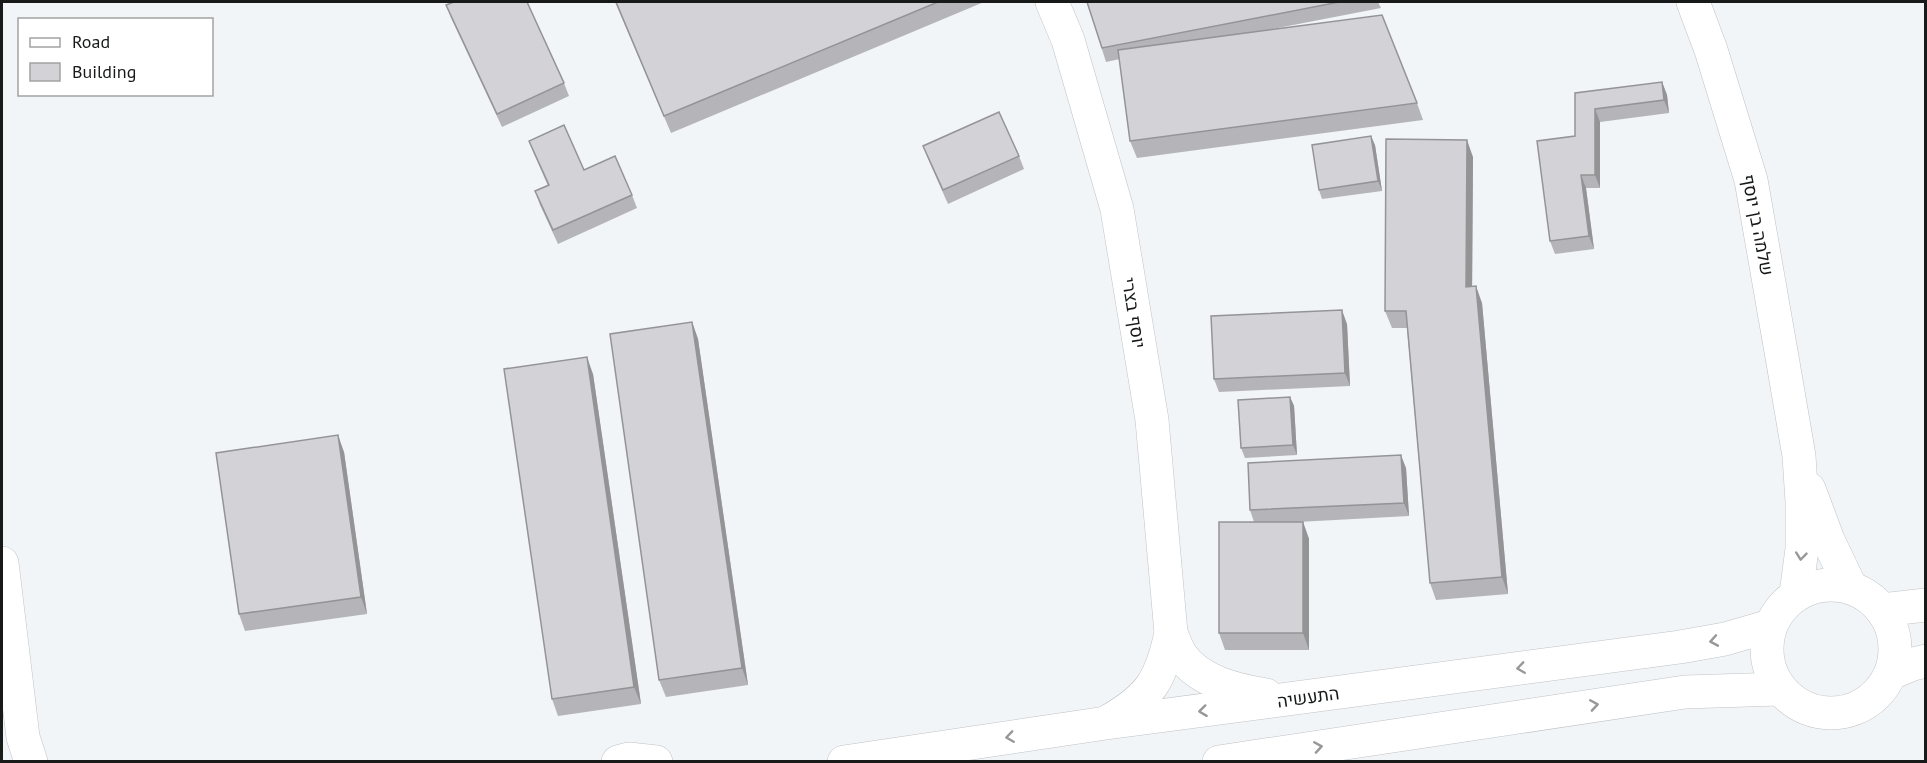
<svg xmlns="http://www.w3.org/2000/svg" width="1927" height="763" font-family="'PT Sans',Heebo,sans-serif">
  <style>
    .lines { fill: none; stroke-linecap: round; stroke-linejoin: round }
    .minor-casing { stroke: #c0c3c6; stroke-width: 34 }
    .minor { stroke: #fff; stroke-width: 33 }
    .wall { fill: #b5b5b9 }
    .shaded-wall { fill: #949496 }
    .building { fill: #d3d3d7; stroke: #949496; stroke-width: 1.5 }
    .oneway { stroke: #979898 }
    .labels { text-anchor: middle; dominant-baseline: central; stroke-width: 5; stroke-linejoin: round; paint-order: stroke }
    .street-label { font-size: 18px; fill: #181a1a; stroke: #fff }
  </style>
  <rect width="100%" height="100%" fill="#f1f5f7"/>
  <g class="lines">
    <!-- minor casing -->
    <g class="minor-casing">
      <g id="minor">
        <path d="M1052 2 1068 40 1117 209 1152 420 1171 633C1161 680 1150 698 1107 722"/>
        <path d="M1693 2 1711 50 1751 180 1782 357 1799 456 1802 502V549L1796 594"/>
        <path d="M1809 489 1828 540 1851 588"/>
        <path d="M2 563 23 737 31 762"/>
        <circle cx="1831" cy="649" r="64"/>
        <path d="M1882 610 1926 605"/>
        <path d="M1171 633C1174 640 1177 649 1181 655 1199 682 1237 690 1266 695"/>
        <path d="M1891 673 1913 664 1926 661"/>
        <path d="M618 762 629 759 656 762"/>
        <path d="M844 762 1106 723 1680 647 1725 639 1770 626"/>
        <path d="M1219 762 1685 692 1780 689"/>
      </g>
    </g>
    <!-- minor -->
    <use href="#minor" class="minor"/>
  </g>
  <!-- wall -->
  <g class="wall">
    <path d="M615 2H984L671 133Z"/>
    <path d="M1087 2H1378L1381 8 1267 30 1417 103 1423 120 1137 158 1130 141 1120 59 1106 62Z"/>
    <path d="M446 5 564 83 569 96 502 127 451 18Z"/>
    <path d="M1662 82 1667 95 1669 113 1600 122V188H1586L1594 249 1555 254 1550 241 1575 136V93Z"/>
    <path d="M529 141 632 195 637 208 558 244 540 205 535 191 548 186 534 154Z"/>
    <path d="M1375 145 1382 191 1322 199 1319 190Z"/>
    <path d="M923 146 1019 156 1024 169 948 204 928 159Z"/>
    <path d="M1473 157 1472 286 1482 303 1508 594 1436 600 1430 583 1407 328H1392L1385 311Z"/>
    <path d="M692 322 698 339 748 685 666 697 659 680Z"/>
    <path d="M1347 324 1350 386 1219 392 1214 379Z"/>
    <path d="M593 374 641 704 558 716 552 699Z"/>
    <path d="M1290 397 1294 406 1297 455 1245 458 1241 448Z"/>
    <path d="M344 452 367 614 245 631 239 614Z"/>
    <path d="M1406 468 1409 516 1298 522H1303L1309 539V650H1225L1219 633 1254 522 1250 510Z"/>
  </g>
  <!-- shaded-wall -->
  <g class="shaded-wall">
    <path d="M1662 82 1667 95 1669 113 1664 100Z"/>
    <path d="M1595 109 1600 122V188L1595 175Z"/>
    <path d="M1371 136 1375 145 1382 191 1378 181Z"/>
    <path d="M1467 140 1473 157 1472 304 1466 287Z"/>
    <path d="M1581 175 1586 188 1594 249 1589 236Z"/>
    <path d="M1476 286 1482 303 1508 594 1502 577Z"/>
    <path d="M1342 310 1347 324 1350 386 1345 373Z"/>
    <path d="M692 322 698 339 748 685 742 668Z"/>
    <path d="M587 357 593 374 641 704 634 687Z"/>
    <path d="M1290 397 1294 406 1297 455 1293 445Z"/>
    <path d="M338 435 344 452 367 614 361 597Z"/>
    <path d="M1401 455 1406 468 1409 516 1404 503Z"/>
    <path d="M1303 522 1309 539V650L1303 633Z"/>
  </g>
  <!-- building -->
  <g class="building">
    <path d="M454 2H527L564 83 497 114 446 5Z"/>
    <path d="M616 2H938L664 116Z"/>
    <path d="M1087 2H1339L1102 48Z"/>
    <path d="M1382 15 1417 103 1130 141 1118 50Z"/>
    <path d="M1662 82 1664 100 1595 109V175H1581L1589 236 1550 241 1537 141 1575 136V93Z"/>
    <path d="M999 112 1019 156 943 190 923 146Z"/>
    <path d="M564 125 584 170 615 156 632 195 553 230 535 191 549 185 529 141Z"/>
    <path d="M1371 136 1378 181 1319 190 1312 145Z"/>
    <path d="M1386 139 1467 140 1466 287 1476 286 1502 577 1430 583 1406 311H1385Z"/>
    <path d="M1342 310 1345 373 1214 379 1211 316Z"/>
    <path d="M692 322 742 668 659 680 610 334Z"/>
    <path d="M587 357 634 687 552 699 504 369Z"/>
    <path d="M1290 397 1293 445 1241 448 1238 400Z"/>
    <path d="M338 435 361 597 239 614 216 453Z"/>
    <path d="M1401 455 1404 503 1250 510 1248 463Z"/>
    <rect x="1219" y="522" width="84" height="111"/>
  </g>
  <!-- one-way arrows -->
  <defs><path id="oneway-chevron" d="M-2-3.5L2.5 0L-2 3.5" fill="none" stroke-width="1.6" stroke-linecap="round" stroke-linejoin="round" transform="scale(1.5)"/></defs>
  <g class="oneway">
    <use href="#oneway-chevron" transform="translate(1801 556) rotate(96)"/>
    <use href="#oneway-chevron" transform="translate(1714 641) rotate(170)"/>
    <use href="#oneway-chevron" transform="translate(1521 668) rotate(172)"/>
    <use href="#oneway-chevron" transform="translate(1594 705) rotate(-9)"/>
    <use href="#oneway-chevron" transform="translate(1203 711) rotate(173)"/>
    <use href="#oneway-chevron" transform="translate(1010 737) rotate(172)"/>
    <use href="#oneway-chevron" transform="translate(1318 747) rotate(-9)"/>
  </g>
  <g class="labels">
    <!-- street labels -->
    <g class="street-label">
      <text transform="translate(1758 225) rotate(79)">שלמה בן יוסף</text>
      <text transform="translate(1134 313) rotate(81)">יוסף בצרי</text>
      <text transform="translate(1308 697) rotate(-8)">התעשיה</text>
    </g>
  </g>
  <!-- border -->
  <rect width="1927" height="763" fill="none" stroke="#181a1a" stroke-width="6"/>
  <!-- legend -->
  <rect x="18" y="18" width="195" height="78" fill="#ffffff" stroke="#a3a3a3" stroke-width="1.5"/>
  <rect x="30" y="38" width="30" height="9" fill="#ffffff" stroke="#a3a3a3" stroke-width="1.5"/>
  <text x="72" y="48" font-size="18" fill="#181a1a">Road</text>
  <rect x="30" y="63" width="30" height="18" fill="#d3d3d7" stroke="#a3a3a3" stroke-width="1.5"/>
  <text x="72" y="78" font-size="18" fill="#181a1a">Building</text>
</svg>
